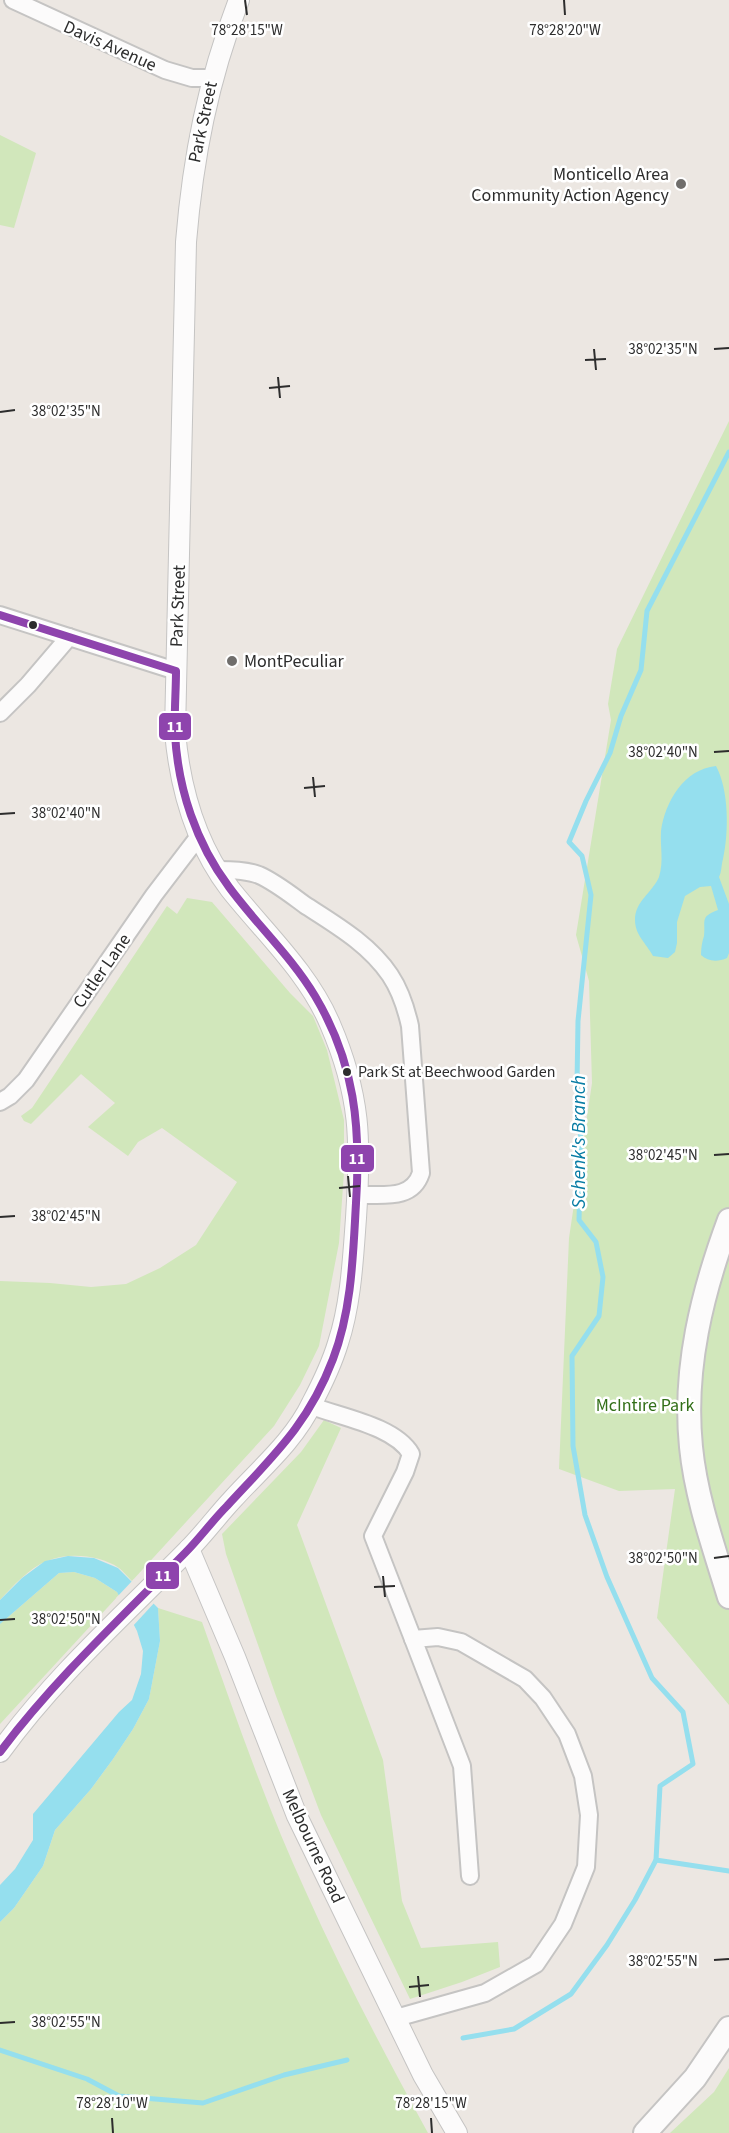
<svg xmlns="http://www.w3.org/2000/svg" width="729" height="2133" font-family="'Source Sans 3',sans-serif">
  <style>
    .green { fill: #d1e7bb }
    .water { fill: #95dfee }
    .pier { fill: #ece7e2 }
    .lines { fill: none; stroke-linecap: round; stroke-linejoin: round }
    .stream { stroke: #95dfee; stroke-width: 5 }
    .minor-casing { stroke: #c5c4c3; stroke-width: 20 }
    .tertiary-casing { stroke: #c5c4c3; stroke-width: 22 }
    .secondary-casing { stroke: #c5c4c3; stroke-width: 26 }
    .minor { stroke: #fcfbfb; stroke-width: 16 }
    .tertiary { stroke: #fcfbfb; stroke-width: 20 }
    .secondary { stroke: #fcfbfb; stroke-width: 22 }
    .bus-1-casing { stroke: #fff; stroke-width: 12 }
    .bus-1 { stroke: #8e44ad; stroke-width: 8 }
    .ticks { fill: none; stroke: #2d2d2d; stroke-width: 2 }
    .poi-dot { fill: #706e6c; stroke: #fff; stroke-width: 2 }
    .bus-dot { fill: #2d2d2d; stroke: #fff; stroke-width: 2 }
    .labels { text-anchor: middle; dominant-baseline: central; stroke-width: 5; stroke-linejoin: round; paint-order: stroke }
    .bus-label { font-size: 16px; fill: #2d2d2d; stroke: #fff; text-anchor: start }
    .street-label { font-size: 18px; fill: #2d2d2d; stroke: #fff }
    .poi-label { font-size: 18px; fill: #2d2d2d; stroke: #fff; text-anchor: end }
    .park-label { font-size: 18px; fill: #326f18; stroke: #fff }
    .water-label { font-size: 20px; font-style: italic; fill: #097da5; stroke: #fff }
    .ticks-label { font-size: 15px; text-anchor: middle; fill: #2d2d2d; stroke: #fff; stroke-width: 5; stroke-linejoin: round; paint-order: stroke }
    .line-badge { stroke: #fff; stroke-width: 2 }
    .badge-label { font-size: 16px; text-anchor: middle; font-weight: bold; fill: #fff }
  </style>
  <rect width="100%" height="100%" fill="#ece7e2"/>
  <!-- green -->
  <g class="green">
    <path d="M0 135 36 153 14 228 0 225Z"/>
    <path d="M729 421V1705L657 1618 675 1489 619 1491 559 1469 569 1238 592 1083 589 981 576 935 611 720 608 704 617 649Z"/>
    <path d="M187 898 212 902 290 993 313 1016 327 1050 344 1120V1172L339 1243 319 1346 300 1385 274 1426 132 1581C128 1577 123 1571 119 1568 100 1555 68 1552 47 1561 29 1568 13 1586 0 1600V1281L50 1283 91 1287 126 1284 160 1268 196 1245 237 1182 162 1128 138 1142 128 1156 88 1127 115 1103 81 1074 31 1124 24 1121 21 1116 32 1108 167 906 177 914Z"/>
    <path d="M324 1420 341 1428 297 1525 383 1760 402 1901 421 1948 498 1942 500 1967 462 1982 410 1999 321 1815 276 1696 226 1554 222 1534 301 1452Z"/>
    <path d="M74 1572 95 1578 117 1592 119 1595 0 1724V1624L59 1573Z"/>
    <path d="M158 1608 202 1622C234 1712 265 1803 305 1890 342 1973 384 2053 428 2133H0V1922L14 1908 43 1866 55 1830 91 1789 113 1759 133 1729 149 1699 160 1641Z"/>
    <path d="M729 2068V2133H670L714 2092Z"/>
  </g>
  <!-- water -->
  <g class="water">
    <path d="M716 766C729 790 729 832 723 859 721 866 722 871 719 877L729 904V953L727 958C718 962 708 962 701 955 701 948 702 942 704 936 706 921 699 917 718 910L711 886 700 887 685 896 677 922V943L675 952 668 958 653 956C646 943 635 935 635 920 635 901 652 893 659 877 664 861 660 847 661 831 665 802 684 769 716 766Z"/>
    <path d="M68 1556 94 1558 118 1568 158 1608 160 1641 149 1699 133 1729 113 1759 91 1789 55 1830 43 1866 14 1908 0 1922V1885L15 1869 33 1840V1814L119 1712 132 1700 141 1674 143 1651 137 1631 117 1592 95 1578 74 1572 59 1573 0 1624V1600L22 1578 45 1561Z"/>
  </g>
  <!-- pier -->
  <path class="pier" d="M134 1579 156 1601 132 1627 116 1598Z"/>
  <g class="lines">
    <!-- stream -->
    <g class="stream">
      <path d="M656 1860 729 1871"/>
      <path d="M463 2038 514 2029 571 1994 607 1945 635 1900 656 1860 660 1786 693 1764 683 1712 652 1678 607 1577 585 1515 573 1446 572 1356 599 1316 603 1277 596 1242 579 1220 581 1142 577 1084 578 1021 591 895 582 856 569 842 586 801 610 753 621 716 641 670 647 611 729 452"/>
      <path d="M0 2050 87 2079 119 2096 203 2103 284 2075 347 2060"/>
    </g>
    <!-- minor casing -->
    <g class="minor-casing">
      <g id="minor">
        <path d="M13 0 165 70 192 78H212"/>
        <path d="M0 615 176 671"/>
        <path d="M0 713 28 685 69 637"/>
        <path d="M218 870C231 870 246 870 259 875 275 882 290 894 305 905 336 925 369 944 390 975 400 990 406 1008 410 1026L421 1173C412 1201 382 1194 357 1195"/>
        <path d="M0 1102 10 1096 26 1080 154 895 199 836"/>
        <path d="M312 1406C340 1417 395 1426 411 1454L405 1472 373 1536 413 1639"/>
        <path d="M396 2018 485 1993 536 1964 563 1924 586 1867 589 1815 583 1776 567 1734 543 1698 525 1679 461 1642 438 1637 413 1639 462 1766 470 1876"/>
      </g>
    </g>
    <!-- tertiary casing -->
    <g class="tertiary-casing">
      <g id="tertiary">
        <path d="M189 1549 235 1657 297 1816 423 2075 457 2133"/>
        <path d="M0 1752C54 1677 124 1615 188 1550 204 1534 217 1516 232 1500 260 1469 294 1441 312 1403 322 1384 332 1363 338 1343 351 1304 353 1258 356 1218 361 1141 361 1096 330 1024 308 972 264 932 230 889 195 843 180 788 175 732L186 242C193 157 208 80 239 0"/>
      </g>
    </g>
    <!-- secondary casing -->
    <g class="secondary-casing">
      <g id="secondary">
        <path d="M729 1220C702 1293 683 1369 691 1447 696 1498 714 1548 729 1597"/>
        <path d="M645 2133 695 2078 729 2028"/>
      </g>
    </g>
    <!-- minor -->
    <use href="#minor" class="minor"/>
    <!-- tertiary -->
    <use href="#tertiary" class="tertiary"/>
    <!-- secondary -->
    <use href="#secondary" class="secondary"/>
    <!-- bus-1 casing -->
    <g class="bus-1-casing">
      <path id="bus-1" d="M0 615 176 671C176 692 174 713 175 734 178 789 196 843 229 887 256 924 291 956 315 996 355 1063 361 1127 356 1203 353 1255 352 1309 333 1359 308 1425 273 1456 227 1506 212 1521 200 1538 185 1553 121 1618 55 1679 0 1752"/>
    </g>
    <!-- bus-1 -->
    <use href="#bus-1" class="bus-1"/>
  </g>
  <!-- ticks -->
  <path class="ticks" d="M245 0 247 15M564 0 565 15M594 349 596 370M714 349 729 348M585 360 606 359M278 377 280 398M269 388 290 386M0 412 15 410M714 752 729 751M313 777 315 797M304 788 325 786M0 814 15 813M714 1155 729 1154M348 1176 350 1197M339 1188 360 1186M0 1217 15 1216M714 1558 729 1556M383 1576 385 1597M374 1587 395 1586M0 1620 15 1619M714 1960 729 1959M418 1976 420 1997M409 1987 429 1985M0 2023 15 2022M112 2118 113 2133M431 2118 432 2133"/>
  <!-- markers -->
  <g class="poi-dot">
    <circle cx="681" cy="184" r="6"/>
    <circle cx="232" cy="661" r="6"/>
  </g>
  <g class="bus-dot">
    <circle cx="33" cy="625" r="5"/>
    <circle cx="347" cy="1072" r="5"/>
  </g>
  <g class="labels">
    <!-- bus labels -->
    <g class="bus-label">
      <text x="358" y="1072">Park St at Beechwood Garden</text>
    </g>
    <!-- street labels -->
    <g class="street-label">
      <text transform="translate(110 46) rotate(24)">Davis Avenue</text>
      <text transform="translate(203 122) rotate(-78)">Park Street</text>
      <text transform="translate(178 606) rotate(-88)">Park Street</text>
      <text transform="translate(102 971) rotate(-55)">Cutler Lane</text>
      <text transform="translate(313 1846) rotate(65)">Melbourne Road</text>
    </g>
    <!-- poi labels -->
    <g class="poi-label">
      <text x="669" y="174">Monticello Area<tspan x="669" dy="21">Community Action Agency</tspan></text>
      <text x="244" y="661" text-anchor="start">MontPeculiar</text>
    </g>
    <!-- park labels -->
    <g class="park-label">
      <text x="645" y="1405">McIntire Park</text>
    </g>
    <!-- water labels -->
    <g class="water-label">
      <text transform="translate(579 1142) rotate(-90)">Schenk's Branch</text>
    </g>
  </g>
  <g class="ticks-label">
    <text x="247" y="35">78°28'15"W</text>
    <text x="565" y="35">78°28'20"W</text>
    <text x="663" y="354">38°02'35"N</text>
    <text x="66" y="416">38°02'35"N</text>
    <text x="663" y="757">38°02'40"N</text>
    <text x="66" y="818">38°02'40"N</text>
    <text x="663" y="1160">38°02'45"N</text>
    <text x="66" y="1221">38°02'45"N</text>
    <text x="663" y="1563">38°02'50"N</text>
    <text x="66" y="1624">38°02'50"N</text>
    <text x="663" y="1966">38°02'55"N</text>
    <text x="66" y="2027">38°02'55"N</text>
    <text x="112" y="2108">78°28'10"W</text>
    <text x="431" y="2108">78°28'15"W</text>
  </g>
  <g class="line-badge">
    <rect x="158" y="712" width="34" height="29" rx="6" fill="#8e44ad"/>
    <rect x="340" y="1144" width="35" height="29" rx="6" fill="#8e44ad"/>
    <rect x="145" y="1561" width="35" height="29" rx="6" fill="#8e44ad"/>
  </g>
  <g class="badge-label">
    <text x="175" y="732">11</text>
    <text x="357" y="1164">11</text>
    <text x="163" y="1581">11</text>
  </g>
</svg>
